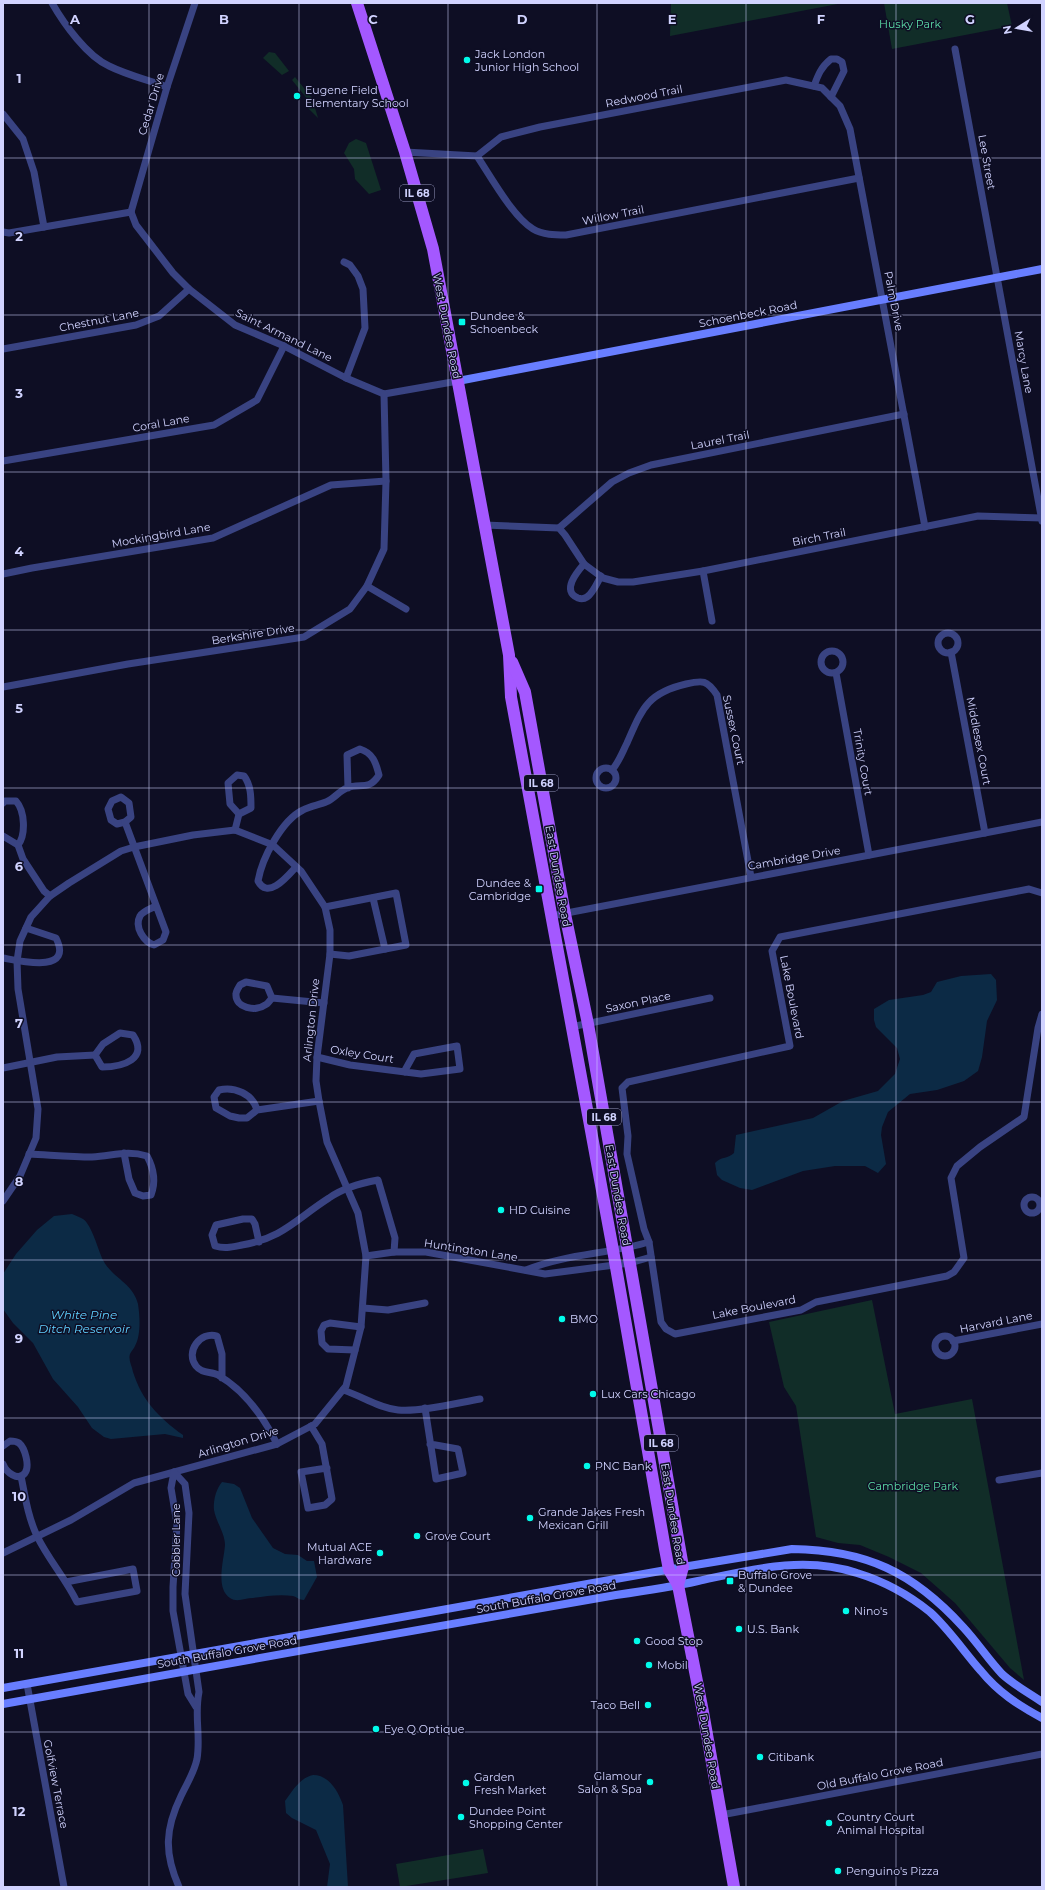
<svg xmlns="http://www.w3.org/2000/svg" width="1045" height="1890" font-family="Montserrat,sans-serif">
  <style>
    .green { fill: #112d28 }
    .water { fill: #0c2a45 }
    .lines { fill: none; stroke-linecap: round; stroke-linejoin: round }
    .street { stroke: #394382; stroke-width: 7 }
    .secondary { stroke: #687eff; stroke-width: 8 }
    .primary { stroke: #a458ff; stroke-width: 12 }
    .grid { fill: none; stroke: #d1d3ff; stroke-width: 1; stroke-opacity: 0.55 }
    .poi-dot { fill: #01fbea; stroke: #0e0e24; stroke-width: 1.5 }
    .labels { text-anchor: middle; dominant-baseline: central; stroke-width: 3; stroke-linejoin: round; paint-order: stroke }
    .shield { fill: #0e0e24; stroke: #9698bd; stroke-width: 1 }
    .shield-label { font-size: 10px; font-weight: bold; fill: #d1d3ff }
    .park-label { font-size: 11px; fill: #5cdfa8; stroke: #0e0e24 }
    .poi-label { font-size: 11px; fill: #d1d3ff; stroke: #0e0e24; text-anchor: start }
    .street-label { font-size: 11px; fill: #d1d3ff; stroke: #0e0e24 }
    .water-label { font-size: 12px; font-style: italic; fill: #5fd0ff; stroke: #0e0e24 }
    .grid-label { font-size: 13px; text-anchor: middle; font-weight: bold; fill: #d1d3ff; stroke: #0e0e24; stroke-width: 3; stroke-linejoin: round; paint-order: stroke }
  </style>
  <rect width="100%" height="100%" fill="#0e0e24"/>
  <!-- green -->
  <g class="green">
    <path d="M671 3H843L670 36Z"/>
    <path d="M884 3H1007L1012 26 892 49Z"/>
    <path d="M269 52 275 53 289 71 282 75 263 58Z"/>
    <path d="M295 77 312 98 318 118 308 108 309 101 292 80Z"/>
    <path d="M356 139 366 143 381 190 369 194 355 179 354 169 344 153 349 143Z"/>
    <path d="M872 1300 895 1414 972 1399 1024 1680 1010 1668 955 1603 921 1573 889 1557 860 1545 838 1543 816 1537 796 1406 784 1387 769 1322Z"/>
    <path d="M483 1849 488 1873 400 1887 396 1864Z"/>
  </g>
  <!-- water -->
  <g class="water">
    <path d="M991 974 996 980 997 1000 987 1021 982 1057 978 1071 964 1081 937 1090 910 1094 888 1112 882 1127 881 1135 886 1164 878 1173 865 1166H835L803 1171 752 1190 740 1188 722 1180 717 1175 715 1163C722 1156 728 1159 734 1153L736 1135 813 1118 843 1101 878 1091 895 1074 900 1059 897 1048 876 1027 874 1020V1009L889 1000 923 995 931 992 937 982 961 976Z"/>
    <path d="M72 1214C76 1216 80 1217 83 1219 92 1225 98 1250 103 1260 112 1278 133 1283 138 1304 140 1317 141 1335 135 1346 134 1349 131 1351 130 1354 128 1360 132 1366 133 1372 142 1400 158 1417 183 1435V1438L165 1434 111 1439 104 1437 92 1428 78 1407 53 1379 33 1343 13 1323 3 1309V1274L16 1254 37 1230 54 1216Z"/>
    <path d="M222 1482 234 1484 240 1488 252 1518 273 1548 285 1554 298 1555 307 1561H314L317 1577 304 1600C299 1600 297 1597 293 1596 280 1594 266 1596 253 1598 245 1598 237 1603 230 1598 215 1588 224 1560 225 1545 225 1533 216 1522 214 1510 213 1501 216 1489 222 1482Z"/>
    <path d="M313 1775C329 1775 338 1791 343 1805L348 1887H327L330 1864 316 1830 292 1818 286 1813 285 1801C293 1790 300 1778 313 1775Z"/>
  </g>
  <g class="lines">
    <!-- street -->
    <g class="street">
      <path d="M52 3C64 24 87 56 109 66 127 75 148 80 167 87"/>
      <path d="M955 49 1042 521"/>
      <path d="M814 86C818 75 821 67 831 59H837L842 62 844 71 831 97"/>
      <path d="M3 114 23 139 34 172 44 227"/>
      <path d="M405 152 477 156C491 177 513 217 533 229 543 235 555 235 566 235L859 178"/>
      <path d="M477 156 501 137 540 127 786 80 822 88 840 106 850 129 925 527"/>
      <path d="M131 212 136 225 173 273 189 289 235 325 284 346 346 378 384 394 458 381"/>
      <path d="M131 212 167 87 195 3"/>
      <path d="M3 232 9 233 131 212"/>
      <path d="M344 262 350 265 358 276 363 289 365 328 346 378"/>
      <path d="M3 349 136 325 159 316 189 289"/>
      <path d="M3 461 214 425 257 400 284 346"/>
      <path d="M484 525 559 528 565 535 584 564 603 578 618 582H633L703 571 978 516 1042 518"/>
      <path d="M559 528 612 482 629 473 651 465 904 414"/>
      <path d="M584 564C577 572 561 591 578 598 581 599 584 599 587 597 593 593 597 583 601 576"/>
      <path d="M703 571 712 621"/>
      <path d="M3 574 32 568 213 538 331 485 386 481"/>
      <path d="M367 586 406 609"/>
      <circle cx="948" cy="643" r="10"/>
      <circle cx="832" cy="662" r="11"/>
      <path d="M951 652 985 833"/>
      <path d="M836 673 869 855"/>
      <path d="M3 687 128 664 304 637 350 609 367 586 384 549 386 481 384 394"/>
      <circle cx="606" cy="778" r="10"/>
      <path d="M612 770C619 762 622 753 627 743 642 709 647 693 686 684 703 680 707 680 717 695L751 877"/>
      <path d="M237 775 244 776C251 785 251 797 251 808L239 814 230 804 228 783Z"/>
      <path d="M121 797 129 803 131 817 125 822 117 824 111 820 108 809 112 801Z"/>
      <path d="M3 803 5 801H16C25 811 26 835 18 845"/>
      <path d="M125 822 166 932 163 940 154 945C144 942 134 927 140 916 143 911 150 909 156 906"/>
      <path d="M235 830 239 814"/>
      <path d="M3 836 18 845 23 859 44 891 50 896"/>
      <path d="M296 867C287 877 268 900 258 881 262 858 282 820 303 810 310 806 319 805 326 802 334 799 339 791 347 788 360 782 368 792 379 775 376 763 373 753 360 749L347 755 348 788"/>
      <path d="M1042 893 1029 889 780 937 772 951 790 1046 628 1082 622 1088 628 1136 627 1154 644 1229 649 1242 661 1322 666 1329 675 1334 801 1310 816 1302 947 1276 954 1272 964 1258 951 1178 957 1166 980 1147 1024 1117 1038 1028 1042 1014"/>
      <path d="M373 898 385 949"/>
      <path d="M325 907 396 893 406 945 349 956 330 954"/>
      <path d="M551 916 1042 822"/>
      <path d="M3 958C20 961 74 974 56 938L26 928"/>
      <path d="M246 982 267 986 272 998C270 1000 268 1004 265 1005 256 1012 235 1008 236 994 236 991 239 987 240 985Z"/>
      <path d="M272 998 324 1003"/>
      <path d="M571 1027 710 998"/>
      <path d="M120 1033 133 1035C149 1059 123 1067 102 1067L95 1055 103 1044Z"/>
      <path d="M317 1057 350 1065 421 1074 460 1069 457 1046 414 1054 404 1072"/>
      <path d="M3 1068 57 1057 95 1055"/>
      <path d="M257 1110C253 1094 234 1086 219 1090L214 1097 216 1108 230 1116 239 1118H247L257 1110 319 1101"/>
      <path d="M29 1154C50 1155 71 1157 92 1157 113 1156 126 1150 147 1156 154 1169 156 1182 151 1195L143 1196 135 1193 129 1179 124 1153"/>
      <circle cx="1032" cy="1205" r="8"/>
      <path d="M3 1201 20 1176 36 1138 38 1109 18 989 17 961 20 941 31 917 50 896 69 883 121 851 134 847 193 835 235 830 273 845 301 871 325 907 330 930V954L317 1057 316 1081 319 1101 327 1142 358 1213 366 1256 361 1327 346 1386 315 1424 277 1444 134 1483 71 1520 3 1553"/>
      <path d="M259 1242 255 1224 252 1219H243L216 1225 212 1235 215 1246C225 1249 232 1247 242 1245 283 1238 296 1219 329 1198 343 1188 361 1183 378 1180L395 1238 394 1252"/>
      <path d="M366 1256 394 1252H426L545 1274 630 1263 651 1257"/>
      <path d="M526 1270C565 1254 609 1254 649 1242"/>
      <path d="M363 1308 388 1310 425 1303"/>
      <circle cx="945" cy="1346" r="10"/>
      <path d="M953 1341 1042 1324"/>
      <path d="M355 1350 328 1349 322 1343 321 1331 324 1325 330 1323 361 1327"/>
      <path d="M222 1378V1354L217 1336C200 1331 185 1352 196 1366 202 1374 211 1371 218 1375 244 1390 264 1418 277 1444"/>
      <path d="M343 1390C362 1396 378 1408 398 1410 421 1412 457 1403 480 1399"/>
      <path d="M425 1408 436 1479 463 1473 458 1449 430 1444"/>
      <path d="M311 1426 322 1444 332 1499 325 1505 308 1508 301 1472 327 1468"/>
      <path d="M3 1446 10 1441C14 1441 16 1441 19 1443 25 1448 30 1466 25 1473 18 1482 6 1472 3 1464"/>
      <path d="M21 1476C25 1496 28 1517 37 1536 48 1559 66 1579 77 1602L137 1591 133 1569 66 1582"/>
      <path d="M999 1480 1042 1473"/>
      <path d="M27 1684 64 1887"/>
      <path d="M721 1815 1042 1754"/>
      <path d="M179 1887C164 1853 165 1829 181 1796 187 1783 194 1773 197 1759 201 1735 194 1716 199 1692L185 1594 189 1513 185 1484 174 1472 171 1488 177 1524 173 1587V1611L188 1694 196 1707"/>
    </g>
    <!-- secondary -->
    <g class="secondary">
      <path d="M458 381 1042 269"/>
      <path d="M3 1688 683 1567 792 1549C866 1550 913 1572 963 1627 977 1642 988 1659 1002 1674 1014 1685 1029 1693 1042 1702"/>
      <path d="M3 1704C208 1668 411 1630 616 1595 644 1591 671 1587 698 1581 750 1570 804 1555 857 1573 883 1581 909 1595 930 1612 948 1628 965 1653 981 1671 998 1692 1018 1705 1042 1718"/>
    </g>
    <!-- primary -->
    <g class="primary">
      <path d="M357 3 405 152 433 249 509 655 511 697 613 1250 665 1549 669 1570 678 1585 703 1712 734 1887"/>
      <path d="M512 662 525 692 565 914 588 1024 683 1567 678 1585"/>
    </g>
  </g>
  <!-- grid -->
  <path class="grid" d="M149 3V1887M299 3V1887M448 3V1887M597 3V1887M746 3V1887M896 3V1887M3 158H1042M3 315H1042M3 472H1042M3 630H1042M3 788H1042M3 945H1042M3 1102H1042M3 1260H1042M3 1418H1042M3 1575H1042M3 1732H1042"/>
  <!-- markers -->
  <g class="poi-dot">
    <circle cx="467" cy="60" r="4"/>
    <circle cx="297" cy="96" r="4"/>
    <rect x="458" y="318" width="8" height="8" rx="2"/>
    <rect x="535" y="885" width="8" height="8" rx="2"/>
    <circle cx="501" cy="1210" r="4"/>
    <circle cx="562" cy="1319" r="4"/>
    <circle cx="593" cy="1394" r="4"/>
    <circle cx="587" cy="1466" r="4"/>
    <circle cx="530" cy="1518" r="4"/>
    <circle cx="417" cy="1536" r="4"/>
    <circle cx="380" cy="1553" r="4"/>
    <rect x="726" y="1577" width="8" height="8" rx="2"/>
    <circle cx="846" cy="1611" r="4"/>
    <circle cx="739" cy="1629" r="4"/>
    <circle cx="637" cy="1641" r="4"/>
    <circle cx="649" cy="1665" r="4"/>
    <circle cx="648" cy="1705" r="4"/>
    <circle cx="376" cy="1729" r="4"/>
    <circle cx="760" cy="1757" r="4"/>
    <circle cx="650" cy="1782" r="4"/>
    <circle cx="466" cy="1783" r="4"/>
    <circle cx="461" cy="1817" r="4"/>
    <circle cx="829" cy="1823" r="4"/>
    <circle cx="838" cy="1871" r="4"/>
  </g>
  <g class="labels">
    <!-- shield labels -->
    <g class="shield">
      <rect x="400" y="185" width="34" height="16" rx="3"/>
      <rect x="524" y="775" width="34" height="16" rx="3"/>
      <rect x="587" y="1109" width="34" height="16" rx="3"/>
      <rect x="644" y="1435" width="34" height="16" rx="3"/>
    </g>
    <g class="shield-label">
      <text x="417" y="193">IL 68</text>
      <text x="541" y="783">IL 68</text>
      <text x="604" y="1117">IL 68</text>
      <text x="661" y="1443">IL 68</text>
    </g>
    <!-- park labels -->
    <g class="park-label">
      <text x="910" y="24">Husky Park</text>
      <text x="913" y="1486">Cambridge Park</text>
    </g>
    <!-- poi labels -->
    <g class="poi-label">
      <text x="475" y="54">Jack London<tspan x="475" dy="13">Junior High School</tspan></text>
      <text x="305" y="90">Eugene Field<tspan x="305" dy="13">Elementary School</tspan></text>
      <text x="470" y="316">Dundee &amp;<tspan x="470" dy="13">Schoenbeck</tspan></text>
      <text x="531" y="883" text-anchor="end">Dundee &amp;<tspan x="531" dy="13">Cambridge</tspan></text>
      <text x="509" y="1210">HD Cuisine</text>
      <text x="570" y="1319">BMO</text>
      <text x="601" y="1394">Lux Cars Chicago</text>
      <text x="595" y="1466">PNC Bank</text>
      <text x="538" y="1512">Grande Jakes Fresh<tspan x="538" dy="13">Mexican Grill</tspan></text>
      <text x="425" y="1536">Grove Court</text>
      <text x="372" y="1547" text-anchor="end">Mutual ACE<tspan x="372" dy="13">Hardware</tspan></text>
      <text x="738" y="1575">Buffalo Grove<tspan x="738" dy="13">&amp; Dundee</tspan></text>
      <text x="854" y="1611">Nino's</text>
      <text x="747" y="1629">U.S. Bank</text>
      <text x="645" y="1641">Good Stop</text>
      <text x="657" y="1665">Mobil</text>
      <text x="640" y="1705" text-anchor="end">Taco Bell</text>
      <text x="384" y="1729">Eye Q Optique</text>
      <text x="768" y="1757">Citibank</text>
      <text x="642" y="1776" text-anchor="end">Glamour<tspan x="642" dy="13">Salon &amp; Spa</tspan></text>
      <text x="474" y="1777">Garden<tspan x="474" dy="13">Fresh Market</tspan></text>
      <text x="469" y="1811">Dundee Point<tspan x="469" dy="13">Shopping Center</tspan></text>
      <text x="837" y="1817">Country Court<tspan x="837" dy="13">Animal Hospital</tspan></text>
      <text x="846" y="1871">Penguino's Pizza</text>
    </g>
    <!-- street labels -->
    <g class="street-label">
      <text transform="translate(644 96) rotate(-11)">Redwood Trail</text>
      <text transform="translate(151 104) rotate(-73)">Cedar Drive</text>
      <text transform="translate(987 162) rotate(80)">Lee Street</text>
      <text transform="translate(613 215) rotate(-11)">Willow Trail</text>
      <text transform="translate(894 301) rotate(79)">Palm Drive</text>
      <text transform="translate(748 314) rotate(-11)">Schoenbeck Road</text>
      <text transform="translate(99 320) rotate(-11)">Chestnut Lane</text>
      <text transform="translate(447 326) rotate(79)">West Dundee Road</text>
      <text transform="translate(284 335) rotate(26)">Saint Armand Lane</text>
      <text transform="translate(1024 362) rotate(80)">Marcy Lane</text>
      <text transform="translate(161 423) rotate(-10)">Coral Lane</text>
      <text transform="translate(720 440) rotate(-11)">Laurel Trail</text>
      <text transform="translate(161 535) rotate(-10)">Mockingbird Lane</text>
      <text transform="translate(819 537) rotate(-11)">Birch Trail</text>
      <text transform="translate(253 634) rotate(-9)">Berkshire Drive</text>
      <text transform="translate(734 730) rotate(78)">Sussex Court</text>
      <text transform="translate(979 741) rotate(79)">Middlesex Court</text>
      <text transform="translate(863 762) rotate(80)">Trinity Court</text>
      <text transform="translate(794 858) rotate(-10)">Cambridge Drive</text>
      <text transform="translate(558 876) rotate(80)">East Dundee Road</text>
      <text transform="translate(792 997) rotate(79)">Lake Boulevard</text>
      <text transform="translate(638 1002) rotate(-12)">Saxon Place</text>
      <text transform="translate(311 1020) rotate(-84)">Arlington Drive</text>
      <text transform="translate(362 1054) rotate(9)">Oxley Court</text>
      <text transform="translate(618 1195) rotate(80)">East Dundee Road</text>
      <text transform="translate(471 1250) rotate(9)">Huntington Lane</text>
      <text transform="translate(754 1307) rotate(-11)">Lake Boulevard</text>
      <text transform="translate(996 1322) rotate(-11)">Harvard Lane</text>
      <text transform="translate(238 1442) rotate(-17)">Arlington Drive</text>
      <text transform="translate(673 1514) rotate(81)">East Dundee Road</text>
      <text transform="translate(176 1540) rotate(-90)">Cobbler Lane</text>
      <text transform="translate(546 1597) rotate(-10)">South Buffalo Grove Road</text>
      <text transform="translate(227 1652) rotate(-10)">South Buffalo Grove Road</text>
      <text transform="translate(707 1736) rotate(80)">West Dundee Road</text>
      <text transform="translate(880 1774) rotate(-11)">Old Buffalo Grove Road</text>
      <text transform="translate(56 1784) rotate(79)">Golfview Terrace</text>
    </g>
    <!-- water labels -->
    <g class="water-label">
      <text x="84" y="1314">White Pine<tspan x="84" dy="14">Ditch Reservoir</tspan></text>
    </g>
  </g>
  <g class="grid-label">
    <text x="75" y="24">A</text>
    <text x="224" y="24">B</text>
    <text x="373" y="24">C</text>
    <text x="522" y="24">D</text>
    <text x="672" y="24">E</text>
    <text x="821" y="24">F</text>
    <text x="970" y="24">G</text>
    <text x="19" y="83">1</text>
    <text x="19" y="241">2</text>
    <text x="19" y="398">3</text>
    <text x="19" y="556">4</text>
    <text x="19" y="713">5</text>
    <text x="19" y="871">6</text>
    <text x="19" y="1028">7</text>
    <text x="19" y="1186">8</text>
    <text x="19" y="1343">9</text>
    <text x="19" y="1501">10</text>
    <text x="19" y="1658">11</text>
    <text x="19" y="1816">12</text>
  </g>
  <!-- border -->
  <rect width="1045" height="1890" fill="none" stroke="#d1d3ff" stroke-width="8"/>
  <!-- north arrow -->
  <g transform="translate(1017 28) rotate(259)" stroke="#0e0e24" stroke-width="3" paint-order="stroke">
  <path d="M0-3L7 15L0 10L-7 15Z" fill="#d1d3ff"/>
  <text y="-6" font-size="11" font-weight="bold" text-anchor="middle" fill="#d1d3ff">N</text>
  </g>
</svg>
